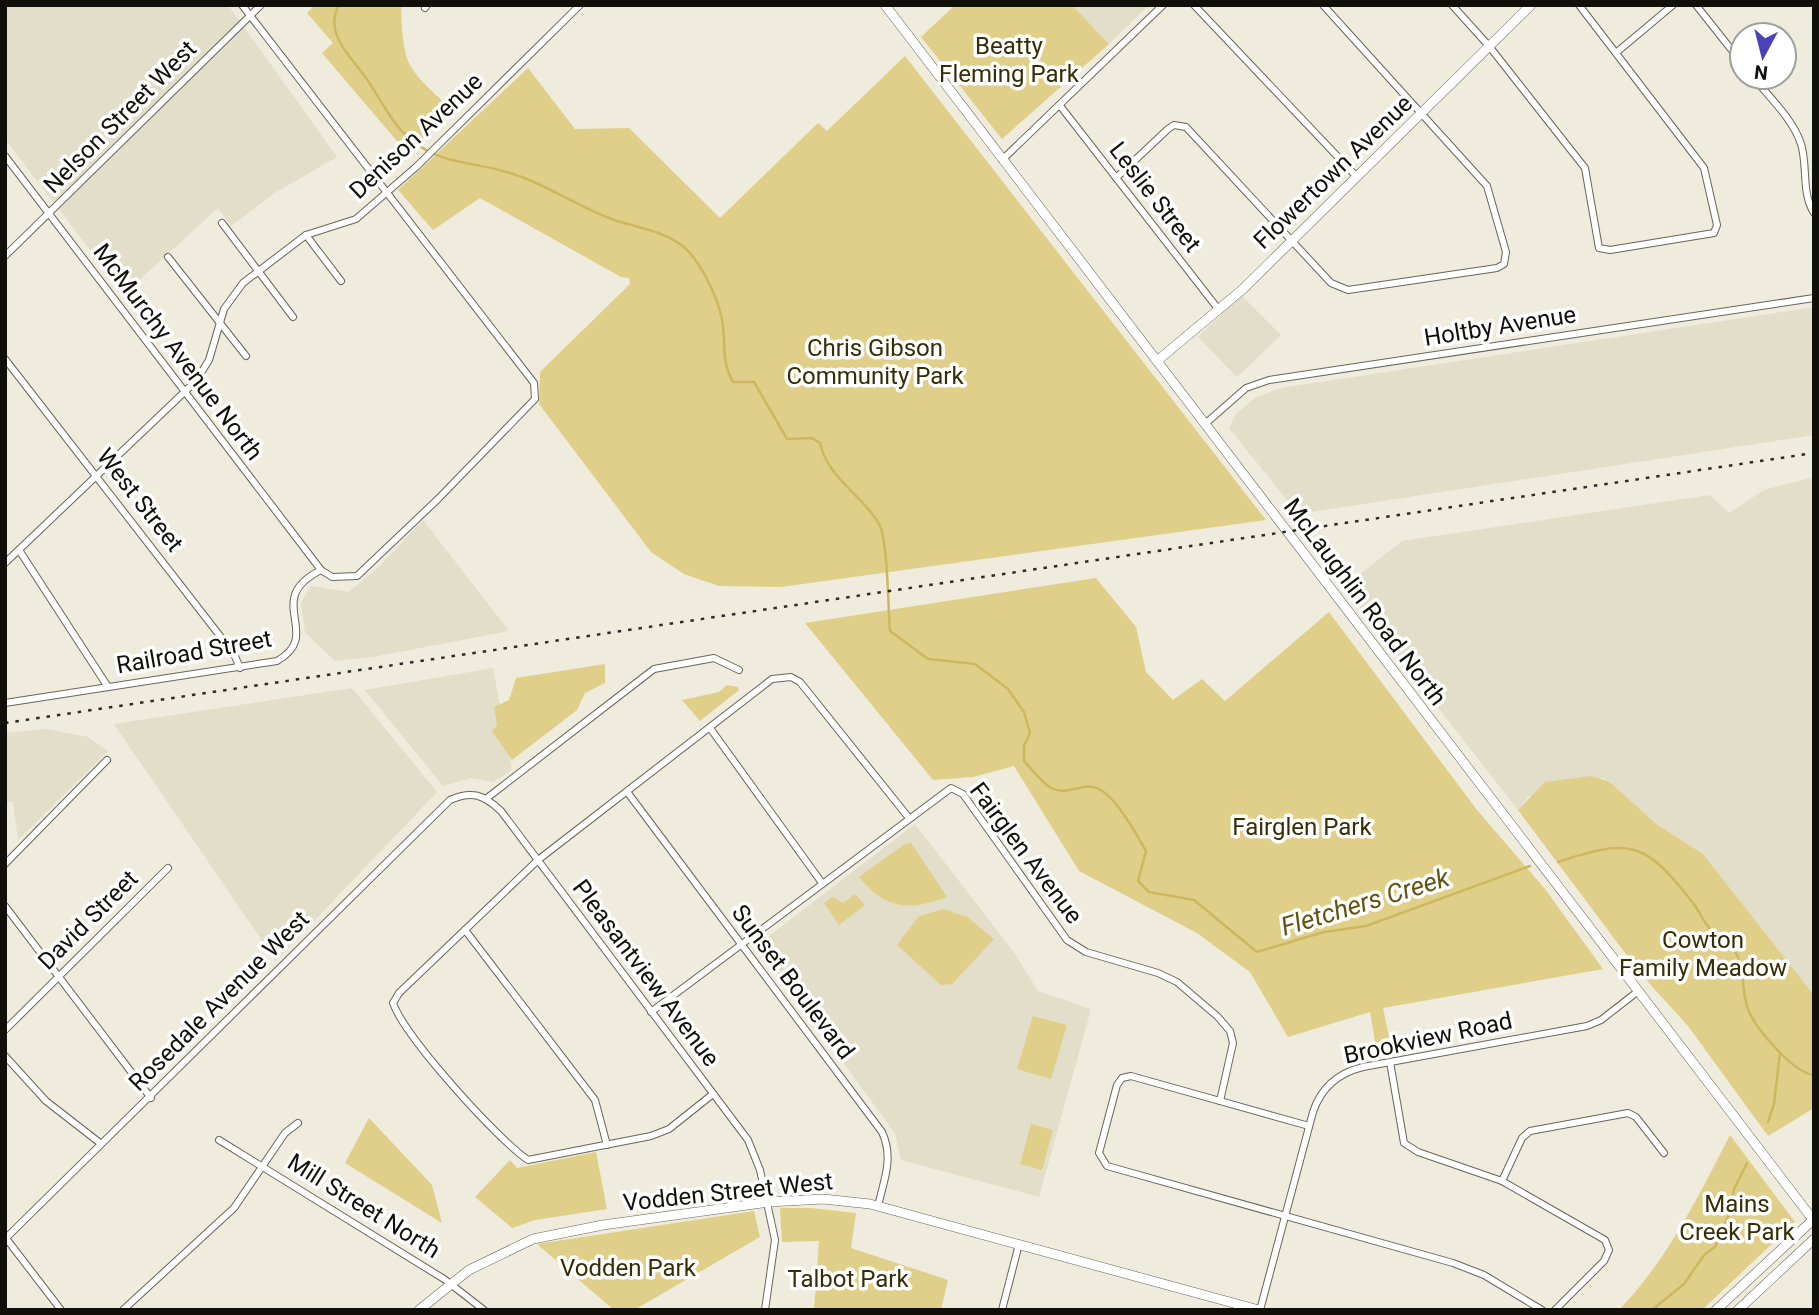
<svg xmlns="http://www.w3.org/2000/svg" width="1819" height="1315" font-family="Roboto,sans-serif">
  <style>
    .built { fill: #e3dec9 }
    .green { fill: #e0cf88 }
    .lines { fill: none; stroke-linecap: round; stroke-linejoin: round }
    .stream { stroke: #cdb860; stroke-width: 2.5 }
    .street-casing { stroke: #686559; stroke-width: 8 }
    .secondary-casing { stroke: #686559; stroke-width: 10 }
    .street { stroke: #fff; stroke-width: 6 }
    .secondary { stroke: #fff; stroke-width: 9 }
    .rail { stroke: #2c2b25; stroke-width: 2.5; stroke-dasharray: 3.5 7; stroke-linecap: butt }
    .labels { text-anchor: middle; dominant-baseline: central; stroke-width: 7; stroke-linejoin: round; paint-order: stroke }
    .park-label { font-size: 24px; fill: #362d05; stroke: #fff }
    .street-label { font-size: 24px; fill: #100f0a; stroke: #fff }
    .water-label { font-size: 26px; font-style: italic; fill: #625410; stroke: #fff }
  </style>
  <rect width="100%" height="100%" fill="#efebdd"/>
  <!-- built -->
  <g class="built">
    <path d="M5 5H228L337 157 275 193 231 226 218 208 124 294 5 139Z"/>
    <path d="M1072 5H1149L1109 44Z"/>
    <path d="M1241 295 1281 335 1237 377 1198 337Z"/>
    <path d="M1814 307V435L1298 514 1229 428 1236 414 1255 398 1281 388Z"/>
    <path d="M1814 477V995L1703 854 1655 823 1610 782 1603 778 1528 797 1518 810 1344 587 1402 541 1710 495 1729 513 1764 490Z"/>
    <path d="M423 520 509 631 373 657 335 661 305 632 301 603 311 586 349 592 381 565Z"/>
    <path d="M493 668 512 770 493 782 471 778 443 786 365 690Z"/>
    <path d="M352 688 437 792 276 961 114 724Z"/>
    <path d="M46 729 88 737 108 751 18 840 13 802H5V733Z"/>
    <path d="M915 824 1013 951 1038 991 1091 1009 1039 1197 901 1160 895 1133 757 945Z"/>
  </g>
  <!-- green -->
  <g class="green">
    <path d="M315 5H401C403 69 407 67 452 110L408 154 322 53 333 43 307 13Z"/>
    <path d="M955 5H1072L1109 44 1002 139 921 37Z"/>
    <path d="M905 56 1266 520 781 587 719 586 684 574 651 552 539 404 540 372 630 284 629 278 621 277 480 198 433 230 398 190 528 68 575 129 629 128 720 218 818 123 827 131Z"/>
    <path d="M1096 578 1136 627 1146 672 1173 700 1202 679 1225 701 1329 612 1477 810 1545 889 1603 969 1383 1008 1392 1051 1377 1053 1370 1012 1288 1037 1250 972 1197 933 1079 871 1014 766 973 777 933 780 805 623Z"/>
    <path d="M605 664V683L585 693 577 710 512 760 492 731 497 725 494 707 509 700 516 678Z"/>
    <path d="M727 685 738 687 739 690 700 721 682 700 719 692Z"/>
    <path d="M1591 776 1610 782 1655 823 1703 854 1814 995V1108L1768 1136 1688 1026 1640 973 1518 810 1545 782Z"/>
    <path d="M911 843 947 897C909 911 886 910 859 877L905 844Z"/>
    <path d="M855 894 865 905 839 925 824 903 833 897 843 903Z"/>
    <path d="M944 909 967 917 994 939 952 984 941 985 897 945 919 916Z"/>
    <path d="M1033 1016 1067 1025 1051 1079 1017 1069Z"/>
    <path d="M369 1118 432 1185 442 1223 345 1163Z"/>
    <path d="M1031 1124 1053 1130 1042 1170 1020 1164Z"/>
    <path d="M1730 1135 1795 1222 1702 1310H1619C1668 1259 1698 1197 1730 1135Z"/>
    <path d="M596 1152 607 1209 535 1220 512 1228 475 1197 510 1160 517 1168Z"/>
    <path d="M780 1208H811L856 1213 851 1248 948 1280 941 1310H814L819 1241 782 1242Z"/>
    <path d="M754 1211 760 1237 634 1310H614L537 1244Z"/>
  </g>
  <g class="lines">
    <!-- stream -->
    <g class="stream">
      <path d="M339 5C324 32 348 54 363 74 378 93 390 122 409 138 439 164 467 161 503 171 541 181 573 204 609 218 634 228 667 230 687 250 702 265 716 295 721 315 727 339 720 360 733 382H754L787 439 812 438 820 443C828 479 862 494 879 524 888 539 888 610 890 631L928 659 975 664 1008 689 1024 712 1030 733 1024 746V761C1032 769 1041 782 1051 788 1067 797 1083 781 1099 789 1117 798 1136 834 1146 851L1138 881 1149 892 1194 900 1257 952 1324 932 1366 926 1530 866"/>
      <path d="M1558 862C1631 838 1645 841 1693 903 1700 912 1704 923 1711 930 1719 938 1729 941 1735 951 1745 969 1741 990 1748 1009 1755 1028 1793 1073 1814 1075"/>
      <path d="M1768 1122 1774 1104 1780 1053"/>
      <path d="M1652 1310 1684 1284 1704 1255 1715 1247 1730 1212 1734 1189 1747 1163"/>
    </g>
    <!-- street casing -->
    <g class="street-casing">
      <g id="street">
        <path d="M1194 5 1356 176"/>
        <path d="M1452 5 1489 46 1585 168 1599 248 1610 250 1714 233 1717 225 1704 168 1579 5"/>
        <path d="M1696 5 1742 63"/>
        <path d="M425 8 427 5"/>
        <path d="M1617 52 1673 5"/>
        <path d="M1753 77C1769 97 1793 119 1801 144 1808 166 1801 192 1814 213"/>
        <path d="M1061 107 1219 310"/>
        <path d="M5 156 321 570 332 577 357 576 438 499 535 399 534 383 242 5"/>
        <path d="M1002 160 1163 5"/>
        <path d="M1116 178 1168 129 1174 125 1186 127 1331 283 1348 290 1497 268 1504 264 1506 252 1487 186 1323 5"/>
        <path d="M222 223 293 317"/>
        <path d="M306 235 341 281"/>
        <path d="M5 256 261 5"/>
        <path d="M168 257 246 356"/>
        <path d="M5 359 234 654 240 668"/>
        <path d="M1205 424 1246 388 1269 380 1814 298"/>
        <path d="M19 550 108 687"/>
        <path d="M5 563 196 381 209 360 224 309 243 283 306 235 356 219 416 167 580 5"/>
        <path d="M5 703 277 661C325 634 261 600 321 570"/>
        <path d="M710 728 822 883"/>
        <path d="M628 793 882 1132C894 1158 884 1180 878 1206"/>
        <path d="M487 798 654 669 714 658 739 670"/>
        <path d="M5 864 107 760"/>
        <path d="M5 906 151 1098"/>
        <path d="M465 930 595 1100 607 1145"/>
        <path d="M651 1012 951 788 963 794 1067 940 1086 952 1158 973 1177 982 1217 1016 1230 1031 1233 1043 1220 1101"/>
        <path d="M5 1030 168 868"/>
        <path d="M5 1056 46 1101 100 1143"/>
        <path d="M1390 1062 1404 1143 1418 1152 1502 1181 1605 1240 1609 1250 1604 1261 1555 1310"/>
        <path d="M713 1094 669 1129 651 1136 528 1160C497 1139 405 1037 393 1003L399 993 538 860 772 679 791 677 800 682 909 818"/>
        <path d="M1309 1126 1131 1076 1122 1078 1117 1085 1099 1153 1107 1166 1453 1263 1484 1275 1542 1310"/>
        <path d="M219 1140 444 1279 484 1310"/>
        <path d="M1502 1181 1522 1138 1530 1131 1628 1113 1636 1117 1664 1153"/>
        <path d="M5 1237 61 1310"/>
        <path d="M5 1239 450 800C472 790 484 795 501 811L748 1140 760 1170 775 1240 765 1310"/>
        <path d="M123 1310 234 1208 285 1133 298 1123"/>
        <path d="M1002 1310 1019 1244"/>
        <path d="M1260 1310 1313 1112C1321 1088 1338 1073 1363 1067L1587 1026 1601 1020 1637 992"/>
      </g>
    </g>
    <!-- secondary casing -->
    <g class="secondary-casing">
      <g id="secondary">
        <path d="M885 5 1814 1221"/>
        <path d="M1157 361 1243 289 1531 5"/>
        <path d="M419 1310 469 1270 533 1239 603 1225 769 1202 823 1199 870 1204 1259 1310"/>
        <path d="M1716 1310 1814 1219"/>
        <path d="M1738 1310 1814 1239"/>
      </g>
    </g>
    <!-- street -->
    <use href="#street" class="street"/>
    <!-- secondary -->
    <use href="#secondary" class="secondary"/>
    <!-- rail -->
    <path class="rail" d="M5 723 1814 453"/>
  </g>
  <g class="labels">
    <!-- park labels -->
    <g class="park-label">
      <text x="1009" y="46">Beatty<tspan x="1009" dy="28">Fleming Park</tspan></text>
      <text x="875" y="348">Chris Gibson<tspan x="875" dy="28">Community Park</tspan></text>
      <text x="1302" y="827">Fairglen Park</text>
      <text x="1703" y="940">Cowton<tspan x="1703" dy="28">Family Meadow</tspan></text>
      <text x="1737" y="1204">Mains<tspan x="1737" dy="28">Creek Park</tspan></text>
      <text x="628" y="1268">Vodden Park</text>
      <text x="848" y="1279">Talbot Park</text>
    </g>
    <!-- street labels -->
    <g class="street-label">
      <text transform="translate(120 117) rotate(-45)">Nelson Street West</text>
      <text transform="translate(416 136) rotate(-43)">Denison Avenue</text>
      <text transform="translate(1333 172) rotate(-44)">Flowertown Avenue</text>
      <text transform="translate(1155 197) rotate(52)">Leslie Street</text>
      <text transform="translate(1500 326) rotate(-9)">Holtby Avenue</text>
      <text transform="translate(178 352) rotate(53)">McMurchy Avenue North</text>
      <text transform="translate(140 500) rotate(52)">West Street</text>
      <text transform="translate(1365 602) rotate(53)">McLaughlin Road North</text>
      <text transform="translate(194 652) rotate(-10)">Railroad Street</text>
      <text transform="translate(1026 853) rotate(53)">Fairglen Avenue</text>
      <text transform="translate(88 920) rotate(-45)">David Street</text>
      <text transform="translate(646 973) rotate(53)">Pleasantview Avenue</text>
      <text transform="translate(793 982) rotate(53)">Sunset Boulevard</text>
      <text transform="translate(219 1001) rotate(-45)">Rosedale Avenue West</text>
      <text transform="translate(1428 1038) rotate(-12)">Brookview Road</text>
      <text transform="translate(728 1192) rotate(-6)">Vodden Street West</text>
      <text transform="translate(364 1206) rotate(32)">Mill Street North</text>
    </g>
    <!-- water labels -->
    <g class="water-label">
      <text transform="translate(1365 902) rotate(-17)">Fletchers Creek</text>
    </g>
  </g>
  <!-- border -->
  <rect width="1819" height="1315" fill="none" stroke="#100f0a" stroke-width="14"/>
  <!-- north arrow -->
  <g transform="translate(1763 56) rotate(187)"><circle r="33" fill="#ffffff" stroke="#9f9f9d" stroke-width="2"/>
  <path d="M0-5L12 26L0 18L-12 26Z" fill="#4942b8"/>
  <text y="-10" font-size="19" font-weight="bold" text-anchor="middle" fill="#100f0a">N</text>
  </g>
</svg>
